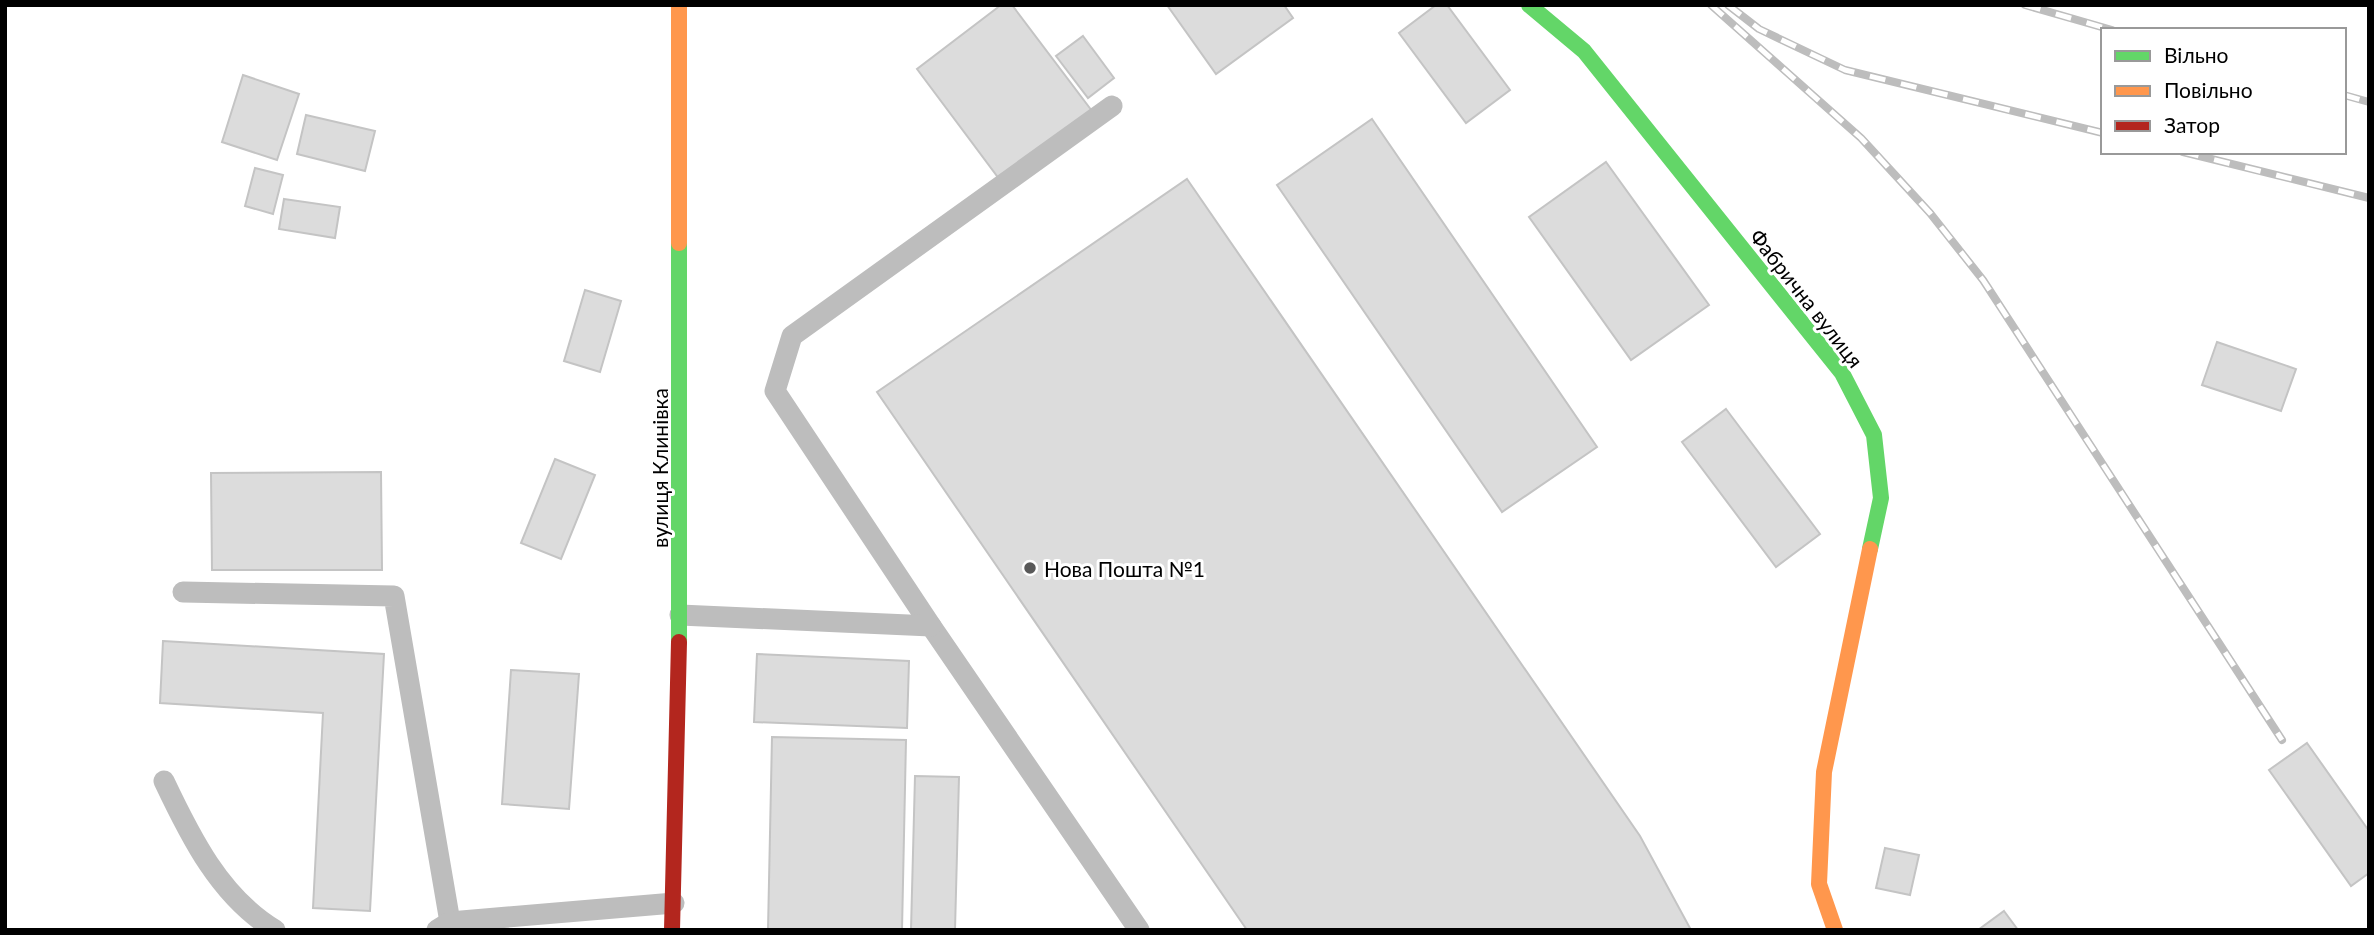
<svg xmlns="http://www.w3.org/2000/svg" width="2374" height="935" font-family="Lato,sans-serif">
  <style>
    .building { fill: #dcdcdc; stroke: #c4c4c4; stroke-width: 2 }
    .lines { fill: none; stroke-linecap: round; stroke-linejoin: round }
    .lane { stroke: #bdbdbd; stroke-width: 21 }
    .fast { stroke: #63d668; stroke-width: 16 }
    .slow { stroke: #ff974d; stroke-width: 16 }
    .jam { stroke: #b3261e; stroke-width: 16 }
    .rail-casing { stroke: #bdbdbd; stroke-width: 8 }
    .rail { stroke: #fff; stroke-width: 5; stroke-dasharray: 16; stroke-linecap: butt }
    .poi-dot { fill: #595959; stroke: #fff; stroke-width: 2.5 }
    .labels { text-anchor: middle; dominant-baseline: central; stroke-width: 6; stroke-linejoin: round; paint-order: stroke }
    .street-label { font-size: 21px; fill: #000; stroke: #fff }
    .poi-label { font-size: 21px; fill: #000; stroke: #fff; text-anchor: start }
  </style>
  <rect width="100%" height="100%" fill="#fff"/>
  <!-- building -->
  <g class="building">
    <path d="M1001 5H1012L1092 111 1000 180 917 69Z"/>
    <path d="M1167 5H1284L1293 18 1216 74Z"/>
    <path d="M1436 5H1447L1510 90 1466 123 1399 33Z"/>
    <path d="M1083 36 1114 78 1088 98 1056 56Z"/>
    <path d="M243 75 299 94 277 160 222 142Z"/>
    <path d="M306 115 375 131 365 171 297 154Z"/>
    <path d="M1372 119 1597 447 1502 512 1277 185Z"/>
    <path d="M1606 162 1709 305 1631 360 1529 217Z"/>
    <path d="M255 168 283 175 273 214 245 206Z"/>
    <path d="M1187 179 1640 836 1691 930H1247L877 392Z"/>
    <path d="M284 199 340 207 335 238 279 229Z"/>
    <path d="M585 290 621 301 600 372 564 361Z"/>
    <path d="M2217 342 2296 369 2281 411 2202 385Z"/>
    <path d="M1726 409 1820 534 1776 567 1682 442Z"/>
    <path d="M555 459 595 475 561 559 521 543Z"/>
    <path d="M381 472 382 570H212L211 473Z"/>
    <path d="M163 641 384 654 370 911 313 908 323 713 160 703Z"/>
    <path d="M757 654 909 661 907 728 754 722Z"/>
    <path d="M511 670 579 674 569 809 502 804Z"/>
    <path d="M772 737 906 740 902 930H768Z"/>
    <path d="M2307 743 2369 831V873L2351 886 2269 770Z"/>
    <path d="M915 776 959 777 955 930H911Z"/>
    <path d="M1885 848 1919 855 1910 895 1876 888Z"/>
    <path d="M2004 911 2018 930H1978Z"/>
  </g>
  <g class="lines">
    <!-- lane -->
    <g class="lane">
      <path d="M1112 106 792 336 775 391 931 626 1139 930"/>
      <path d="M183 592 394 596 450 922"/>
      <path d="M680 615 931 626"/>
      <path d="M164 781C190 836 220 897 275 930"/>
      <path d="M437 930 450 922 674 903"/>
    </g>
    <!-- fast -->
    <g class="fast">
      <path d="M1529 5 1584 51 1842 373 1874 435 1881 498 1870 549"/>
      <path d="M679 243V642"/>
    </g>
    <!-- slow -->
    <g class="slow">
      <path d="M679 5V243"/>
      <path d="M1835 930 1819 884 1824 772 1870 549"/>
    </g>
    <!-- jam -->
    <path class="jam" d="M672 930 679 642"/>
    <!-- rail casing -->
    <g class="rail-casing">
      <g id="rail">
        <path d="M1711 5 1861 138 1930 213 1983 280 2282 740"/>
        <path d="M1728 5 1759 29 1845 70 2103 133"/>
        <path d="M2025 5 2112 30"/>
        <path d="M2344 95 2369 102"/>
        <path d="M2183 152 2369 198"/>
      </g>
    </g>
    <!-- rail -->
    <use href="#rail" class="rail"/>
  </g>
  <!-- markers -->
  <circle class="poi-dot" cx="1030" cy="568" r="7"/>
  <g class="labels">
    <!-- street labels -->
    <g class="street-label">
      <text transform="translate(1807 298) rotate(52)">Фабрична вулиця</text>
      <text transform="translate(659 468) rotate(-90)">вулиця Клинівка</text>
    </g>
    <!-- poi labels -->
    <g class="poi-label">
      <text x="1044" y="568">Нова Пошта №1</text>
    </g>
  </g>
  <!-- border -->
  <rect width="2374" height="935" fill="none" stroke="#000000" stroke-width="14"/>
  <!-- legend -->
  <rect x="2101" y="28" width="245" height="126" fill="#ffffff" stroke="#999999" stroke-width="2"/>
  <rect x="2115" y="51" width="35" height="10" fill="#63d668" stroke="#999999" stroke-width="2"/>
  <text x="2164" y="63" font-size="21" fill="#000000">Вільно</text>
  <rect x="2115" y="86" width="35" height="10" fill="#ff974d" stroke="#999999" stroke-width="2"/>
  <text x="2164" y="98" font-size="21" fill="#000000">Повільно</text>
  <rect x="2115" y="121" width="35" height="10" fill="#b3261e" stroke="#999999" stroke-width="2"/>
  <text x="2164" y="133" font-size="21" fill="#000000">Затор</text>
</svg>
